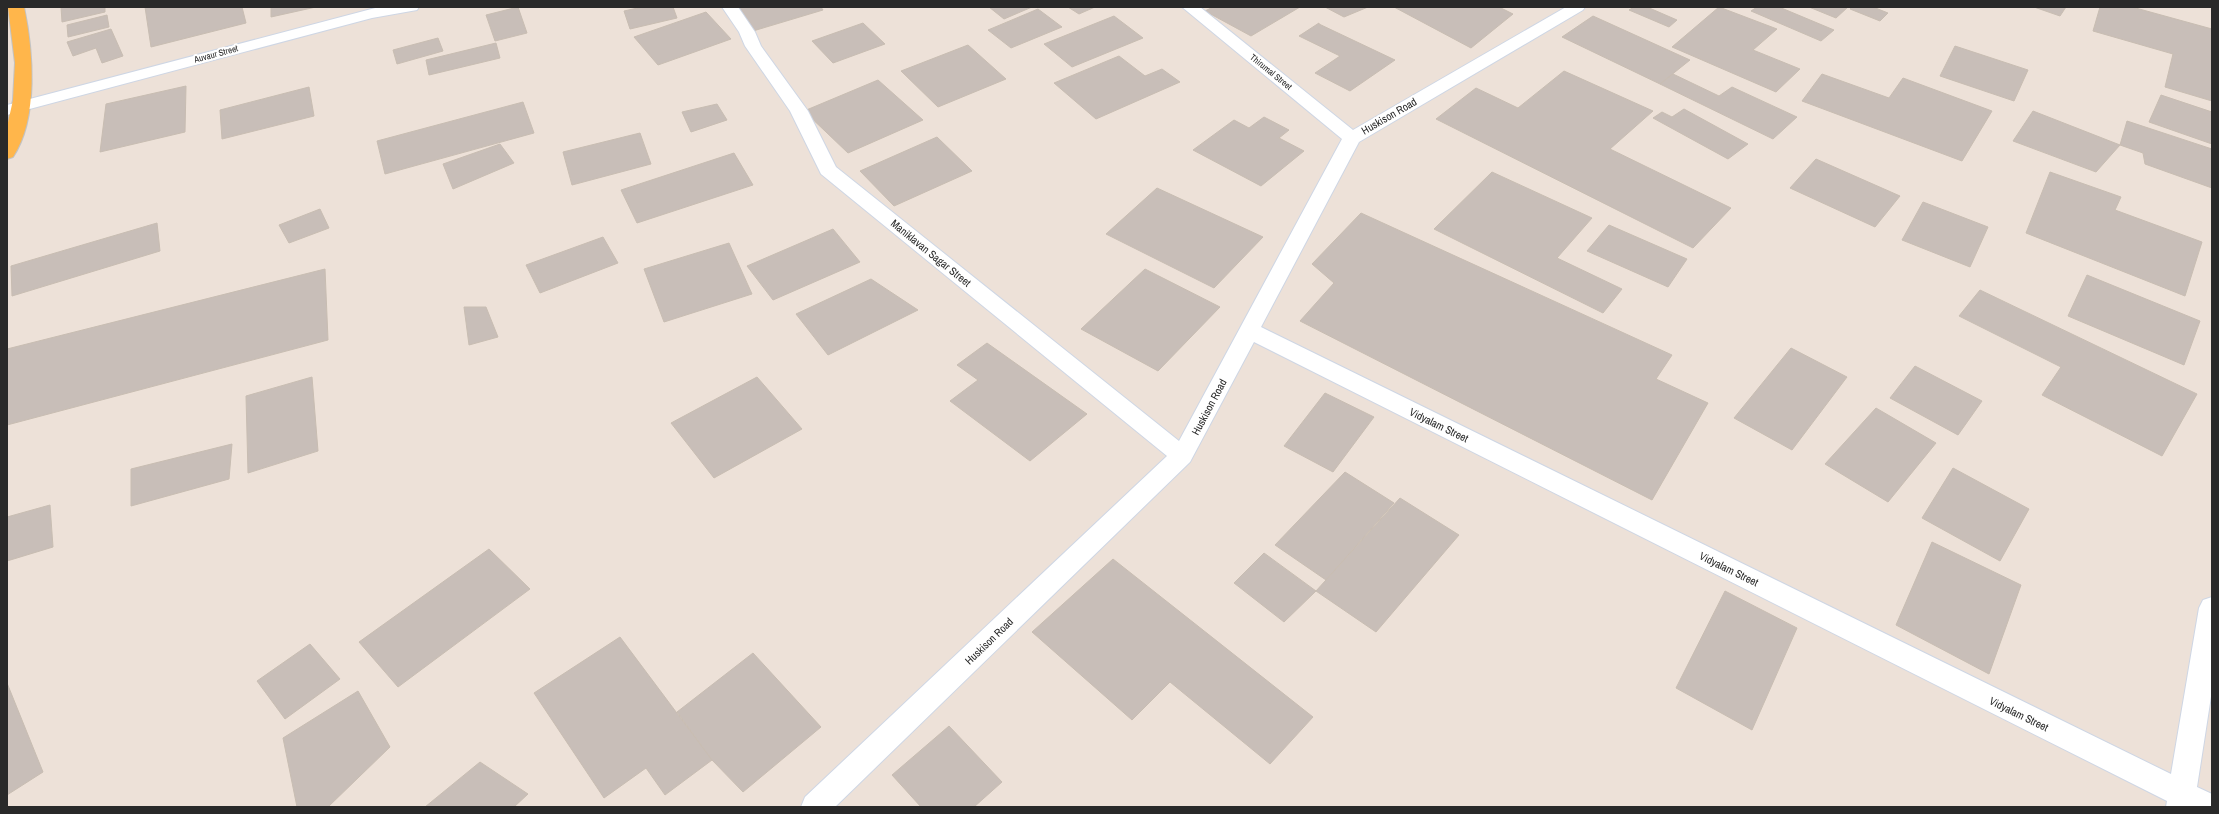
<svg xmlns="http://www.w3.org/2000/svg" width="2219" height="814" font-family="'Archivo Narrow',sans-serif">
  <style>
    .building { fill: #c8beb8; stroke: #c8bdb2 }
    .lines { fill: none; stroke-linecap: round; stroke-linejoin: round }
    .minor-casing { stroke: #ced6e4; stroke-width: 2 }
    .primary-casing { stroke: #c3c3c3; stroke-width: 2 }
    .minor { fill: #fff; fill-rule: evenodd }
    .primary { fill: #ffb64b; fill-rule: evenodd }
    .labels { text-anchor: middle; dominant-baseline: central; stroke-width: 4; stroke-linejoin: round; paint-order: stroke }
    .far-street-label { font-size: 9px; fill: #292929; stroke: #fff }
    .street-label { font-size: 11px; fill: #292929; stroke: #fff }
  </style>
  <rect width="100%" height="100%" fill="#ede1d8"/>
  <!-- building -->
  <g class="building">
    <path d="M61 7H105V12L62 22Z"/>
    <path d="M145 7H242L246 23 151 47Z"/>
    <path d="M271 7H316L271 17Z"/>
    <path d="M518 7 527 33 495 41 486 15Z"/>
    <path d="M642 7H673L677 18 630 29 624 11Z"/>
    <path d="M737 7H821L823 10 753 31Z"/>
    <path d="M989 7H1032L1004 19Z"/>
    <path d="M1068 7H1095L1079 14Z"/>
    <path d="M1213 7H1300L1251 36 1205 11Z"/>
    <path d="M1325 7H1368L1344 17Z"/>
    <path d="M1394 7H1499L1513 14 1471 48Z"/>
    <path d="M1634 7H1647L1677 20 1669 27 1629 10Z"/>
    <path d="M1719 7 1777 29 1753 50 1800 69 1776 92 1672 47Z"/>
    <path d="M1757 7H1779L1834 30 1821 41 1751 11Z"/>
    <path d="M1809 7H1848L1836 18Z"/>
    <path d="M1852 7H1873L1888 13 1880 21 1850 9Z"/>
    <path d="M2034 7H2066L2060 16Z"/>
    <path d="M2100 7H2132L2212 29V101L2165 87 2173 54 2093 31Z"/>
    <path d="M1038 9 1062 27 1011 48 988 30Z"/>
    <path d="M706 12 731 39 658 65 634 37Z"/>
    <path d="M107 15 109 27 68 37 67 25Z"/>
    <path d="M1114 16 1143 38 1072 67 1044 44Z"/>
    <path d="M1593 16 1690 60 1660 84 1562 37Z"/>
    <path d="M863 23 885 44 833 63 812 41Z"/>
    <path d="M1319 23V24L1395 60 1350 91 1315 73 1340 56 1299 36Z"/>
    <path d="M111 29 123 56 102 63 96 48 73 56 67 42Z"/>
    <path d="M438 38 443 51 397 64 393 50Z"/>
    <path d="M496 43 500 58 429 75 426 60Z"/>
    <path d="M968 45 1006 79 938 107 901 71Z"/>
    <path d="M1955 46 2028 70 2014 101 1940 76Z"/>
    <path d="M1119 56 1145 76 1162 69 1180 82 1096 119 1054 83Z"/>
    <path d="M1564 71 1653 111 1610 149 1731 208 1693 248 1436 119 1476 88 1518 108Z"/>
    <path d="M1673 74 1719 96 1732 87 1797 117 1773 139 1660 84Z"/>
    <path d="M1822 74 1889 98 1903 78 1992 111 1962 161 1802 101Z"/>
    <path d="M878 80 923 120 848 153 804 111Z"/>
    <path d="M186 86 185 132 100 152 106 104Z"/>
    <path d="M309 87 314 116 222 139 220 110Z"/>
    <path d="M2161 95 2212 112V144L2149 122Z"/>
    <path d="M523 102 534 133 385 174 377 141Z"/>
    <path d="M717 104 727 120 691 132 682 112Z"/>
    <path d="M1684 109 1748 144 1728 159 1653 118 1662 112 1672 117Z"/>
    <path d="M2033 111 2120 145 2096 172 2013 141Z"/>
    <path d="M1264 117 1289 130 1279 138 1304 151 1261 186 1193 150 1234 120 1249 128Z"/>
    <path d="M2127 121 2212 149V188L2145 164 2143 153 2120 145Z"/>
    <path d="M640 133 651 164 572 185 563 152Z"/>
    <path d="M937 137 972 171 894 206 860 171Z"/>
    <path d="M500 144 514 163 453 189 443 164Z"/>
    <path d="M734 153 753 185 637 223 621 190Z"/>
    <path d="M1816 159 1900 196 1875 227 1790 188Z"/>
    <path d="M1492 172 1592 218 1557 258 1622 289 1603 313 1434 229Z"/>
    <path d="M2050 172 2121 197 2115 210 2202 242 2185 296 2026 233Z"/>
    <path d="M1157 188 1263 237 1214 288 1106 234Z"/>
    <path d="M1923 202 1988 227 1970 267 1902 240Z"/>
    <path d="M320 209 329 228 289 243 279 225Z"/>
    <path d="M1361 213 1672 355 1656 379 1708 403 1652 500 1300 321 1334 283 1312 264Z"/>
    <path d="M157 223 160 251 12 296 11 266Z"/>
    <path d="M1609 225 1687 259 1668 287 1587 251Z"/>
    <path d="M833 229 860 262 773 300 747 266Z"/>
    <path d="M603 237 618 263 540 293 526 265Z"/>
    <path d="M729 243 752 294 664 322 644 269Z"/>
    <path d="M325 269 328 340 7 425V349Z"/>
    <path d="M1145 269 1220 307 1158 371 1081 329Z"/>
    <path d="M2087 275 2200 321 2184 365 2068 316Z"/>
    <path d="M871 279 918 310 828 355 796 314Z"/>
    <path d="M1980 290 2197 394 2162 456 2042 395 2061 367 1959 316Z"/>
    <path d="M464 307H486L498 337 469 345Z"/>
    <path d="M987 343 1087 414 1030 461 950 401 978 380 957 365Z"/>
    <path d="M1791 348 1847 377 1792 450 1734 418Z"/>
    <path d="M1915 366 1982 401 1958 435 1890 398Z"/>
    <path d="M312 377 318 451 248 473 246 396Z"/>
    <path d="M757 377 802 429 714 478 671 423Z"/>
    <path d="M1325 393 1374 417 1333 472 1284 446Z"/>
    <path d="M1876 408 1936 443 1888 502 1825 464Z"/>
    <path d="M232 444 229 479 131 506V469Z"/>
    <path d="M1953 468 2029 509 2000 561 1922 518Z"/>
    <path d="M1345 472 1394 503 1326 580 1275 545Z"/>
    <path d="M1400 498 1459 535 1376 632 1316 591Z"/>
    <path d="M50 505 53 547 7 561V517Z"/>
    <path d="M1932 542 2021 585 1989 674 1896 625Z"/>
    <path d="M489 549 530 589 398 687 359 642Z"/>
    <path d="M1264 553 1316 591 1284 622 1234 583Z"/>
    <path d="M1113 559 1313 717 1270 764 1170 682 1132 720 1032 632Z"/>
    <path d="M1725 591 1797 628 1752 730 1676 688Z"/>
    <path d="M620 637 712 760 665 795 646 768 604 798 534 693Z"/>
    <path d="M310 644 340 679 285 719 257 681Z"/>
    <path d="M753 653 821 727 743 792 712 760 677 712Z"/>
    <path d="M7 683 43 772 7 795Z"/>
    <path d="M358 691 390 747 328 807H297L283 738Z"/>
    <path d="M949 726 1002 782 974 807H921L892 775Z"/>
    <path d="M480 762 528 794 514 807H425Z"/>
  </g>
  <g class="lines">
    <!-- minor casing -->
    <g class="minor-casing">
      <g id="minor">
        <path d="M379 7H419L417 10 372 18 7 115V105Z"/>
        <path d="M722 7H738L755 32 761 46 808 111 836 167 1179 441 1342 139 1182 7H1200L1353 130 1566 7H1585L1583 10 1359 142 1261 327 2171 774 2199 608 2203 600 2212 597V690L2197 787 2212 794V807H2166L2167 801 1254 342 1190 462 835 807H801L805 797 1167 456 821 174 790 111 745 46 739 32Z"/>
      </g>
    </g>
    <!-- primary casing -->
    <g class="primary-casing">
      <path id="primary" d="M8 7H24C33 50 39 118 13 157L7 159V127L13 100 15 63Z"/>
    </g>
    <!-- minor -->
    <use href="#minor" class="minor"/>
    <!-- primary -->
    <use href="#primary" class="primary"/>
  </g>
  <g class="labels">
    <!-- far-street labels -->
    <g class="far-street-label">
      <text transform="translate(216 54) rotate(-15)">Auvaur Street</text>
      <text transform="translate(1271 72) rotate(39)">Thirumal Street</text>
    </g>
    <!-- street labels -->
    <g class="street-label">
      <text transform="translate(1389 116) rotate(-30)">Huskison Road</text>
      <text transform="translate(931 253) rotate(39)">Maniklavan Sagar Street</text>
      <text transform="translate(1209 407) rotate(-62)">Huskison Road</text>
      <text transform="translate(1439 425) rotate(26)">Vidyalam Street</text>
      <text transform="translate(1729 569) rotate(26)">Vidyalam Street</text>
      <text transform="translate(989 641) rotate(-44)">Huskison Road</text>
      <text transform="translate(2019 714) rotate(26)">Vidyalam Street</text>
    </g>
  </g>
  <!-- border -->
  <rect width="2219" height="814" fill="none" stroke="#292929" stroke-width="16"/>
</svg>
